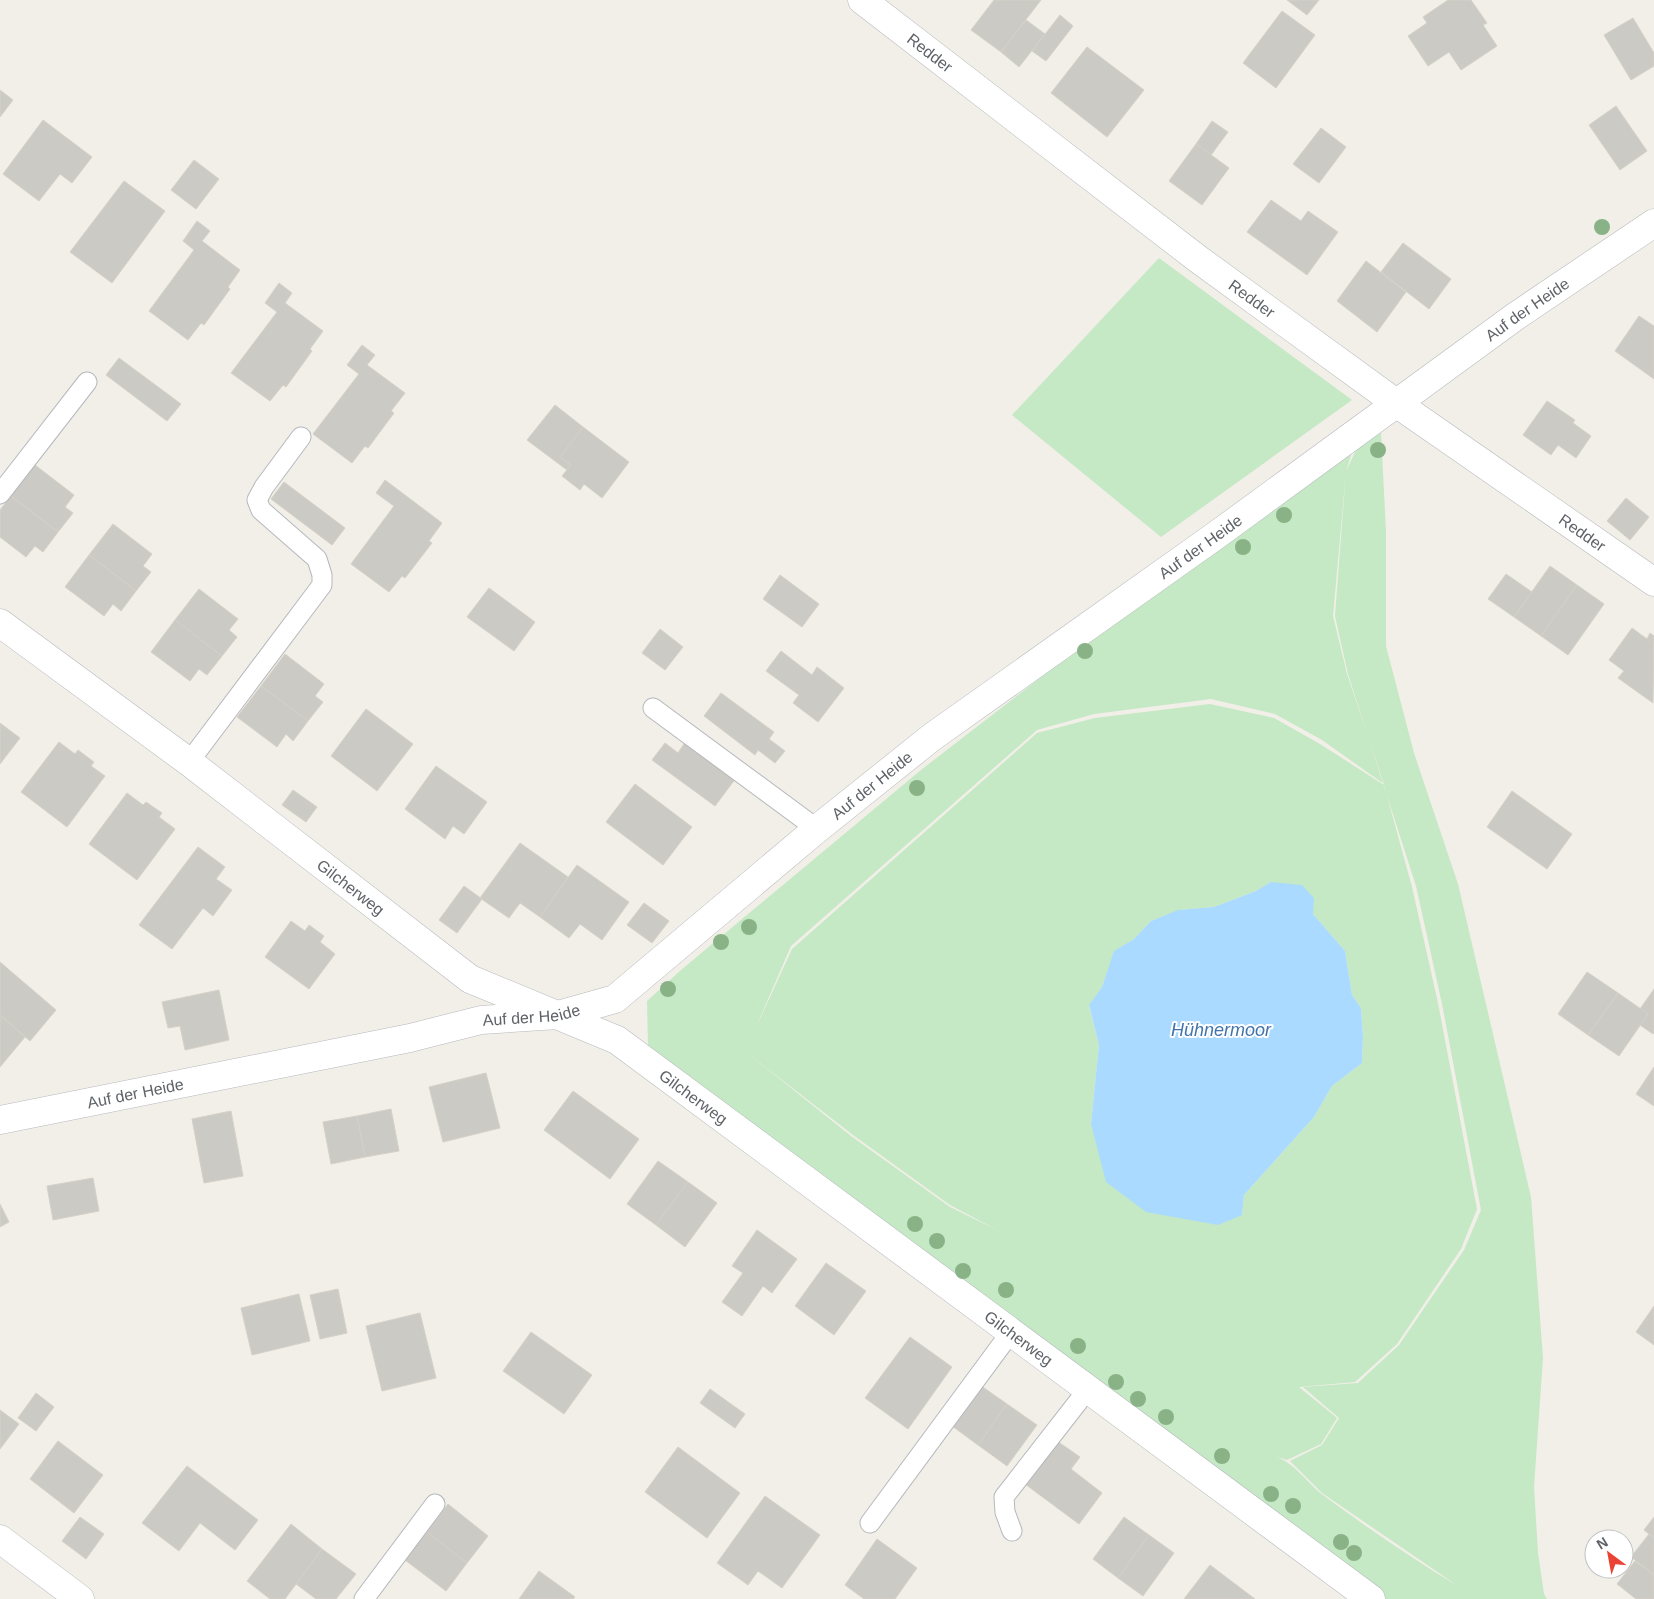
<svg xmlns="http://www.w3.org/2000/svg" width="1654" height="1599" font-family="Arial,sans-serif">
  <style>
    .green { fill: #c5e8c5; fill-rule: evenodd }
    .water { fill: #aadaff }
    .building { fill: #cccac5; stroke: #d6d1c6 }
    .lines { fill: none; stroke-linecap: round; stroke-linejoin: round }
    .service-casing { stroke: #b5b8bc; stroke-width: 21 }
    .minor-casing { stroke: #b5b8bc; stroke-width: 29 }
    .service { stroke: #fff; stroke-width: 19 }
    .minor { stroke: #fff; stroke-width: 28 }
    .tree { fill: #89b387 }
    .labels { text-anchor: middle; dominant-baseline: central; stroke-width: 4; stroke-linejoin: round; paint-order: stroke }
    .street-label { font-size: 16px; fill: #5f6368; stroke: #fff }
    .water-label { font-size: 18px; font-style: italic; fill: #4174aa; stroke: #fff }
  </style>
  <rect width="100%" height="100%" fill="#f1efe8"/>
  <!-- green -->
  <g class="green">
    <path d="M1159 258 1352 400 1161 537 1012 415Z"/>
    <path d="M1381 433 1386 532V646L1414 753 1458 884 1531 1197 1543 1358 1534 1487 1538 1553 1544 1594 1547 1599H1386L648 1045 647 1001 681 970 921 770 1058 664 1353 449 1346 471 1333 616 1347 674 1384 784 1322 740 1275 714 1211 699 1094 714 1037 730 791 946 753 1034 792 949 1037 733 1095 718 1210 704 1274 718 1320 744 1384 785 1412 887 1438 1003 1477 1209 1461 1249 1397 1344 1355 1382 1299 1387 1337 1418 1321 1444 1287 1460 1275 1456C1296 1464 1306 1482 1323 1495 1366 1527 1411 1558 1458 1586L1322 1493 1290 1461 1322 1445 1339 1418 1303 1387 1358 1383 1399 1345 1464 1250 1481 1210 1442 1004 1416 886 1348 674 1335 616 1346 471 1357 448ZM1272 882 1313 914 1345 951 1352 995 1361 1008 1363 1037 1362 1063 1332 1086 1314 1117 1244 1195 1242 1215 1091 1124 1099 1045 1089 1006 1102 987 1115 951 1134 939 1151 921 1179 910 1214 907 1256 891ZM746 1052 853 1135 950 1205 999 1231 950 1207 851 1136Z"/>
  </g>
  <!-- water -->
  <path class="water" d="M1271 882 1302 885 1314 898 1313 914 1345 951 1352 995 1361 1008 1363 1037 1362 1063 1332 1086 1314 1117 1244 1195 1242 1215 1218 1225 1146 1212 1106 1182 1091 1124 1099 1045 1089 1005 1102 987 1114 951 1134 939 1151 921 1178 910 1214 907 1256 891Z"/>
  <!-- building -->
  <g class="building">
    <path d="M994 0H1041L1001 52 971 30Z"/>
    <path d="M1287 0H1319L1307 15Z"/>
    <path d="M1448 0H1471L1487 23 1483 25 1497 46 1461 70 1449 52 1428 66 1408 36 1427 23 1423 17Z"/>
    <path d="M1282 11 1315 35 1276 88 1243 63Z"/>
    <path d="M1060 15 1073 26 1046 61 1032 51Z"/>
    <path d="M1633 18 1654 53V66L1631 80 1604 35Z"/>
    <path d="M1026 20 1045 34 1019 67 1001 52Z"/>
    <path d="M1087 47 1144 90 1107 137 1051 93Z"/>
    <path d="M0 90 13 100 0 117Z"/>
    <path d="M1616 106 1647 151 1620 170 1589 125Z"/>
    <path d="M43 120 92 157 72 183 60 174 39 201 3 174Z"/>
    <path d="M1212 121 1228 132 1211 155 1196 144Z"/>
    <path d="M1321 128 1346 147 1319 183 1293 164Z"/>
    <path d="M1196 144 1229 168 1202 205 1169 181Z"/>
    <path d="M194 160 219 179 196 209 171 190Z"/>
    <path d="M124 181 165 211 112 283 70 252Z"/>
    <path d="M1271 200 1301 221 1308 211 1338 232 1307 275 1247 232Z"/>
    <path d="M197 221 210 231 202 241 240 270 228 287 230 289 204 325 201 323 188 340 149 311 194 250 183 241Z"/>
    <path d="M1403 243 1451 279 1429 309 1381 272Z"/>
    <path d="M1366 261 1406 292 1377 332 1337 301Z"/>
    <path d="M279 283 292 293 285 303 323 331 310 349 312 351 286 387 283 385 270 401 231 373 277 312 265 303Z"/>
    <path d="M1639 316 1654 326V379L1615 351Z"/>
    <path d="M362 345 375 355 367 365 405 393 391 411 394 413 368 448 365 446 352 463 313 434 359 374 347 365Z"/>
    <path d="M119 358 181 404 167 421 106 375Z"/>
    <path d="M1547 401 1575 420 1573 423 1591 436 1576 458 1558 445 1551 455 1523 435Z"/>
    <path d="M555 405 583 427 560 457 571 465 567 470 527 440Z"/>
    <path d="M583 427 629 462 602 498 584 484 580 490 562 476 571 465 560 457Z"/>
    <path d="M35 465 74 495 65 507 73 513 58 532 11 496Z"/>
    <path d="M385 480 442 523 429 541 432 543 405 578 402 576 389 592 351 564 394 506 376 493Z"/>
    <path d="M284 482 345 528 332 545 271 499Z"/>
    <path d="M11 496 58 532 43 552 35 546 26 557 0 537V510Z"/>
    <path d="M1626 498 1649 517 1630 540 1607 521Z"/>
    <path d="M113 524 152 554 143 566 151 572 136 591 89 555Z"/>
    <path d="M89 555 136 591 121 611 113 604 104 616 65 587Z"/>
    <path d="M1550 566 1577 585 1541 636 1514 617Z"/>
    <path d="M1506 574 1532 592 1514 617 1488 599Z"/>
    <path d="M780 575 819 604 802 627 763 599Z"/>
    <path d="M1577 585 1604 604 1568 655 1541 636Z"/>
    <path d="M489 588 535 622 514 651 467 617Z"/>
    <path d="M199 589 238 619 229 630 237 637 222 656 175 620Z"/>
    <path d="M175 620 222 656 207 675 199 669 190 681 151 652Z"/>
    <path d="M1632 628 1647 639 1650 633 1654 636 1653 703 1618 678 1624 671 1609 660Z"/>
    <path d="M660 629 683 647 665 670 642 653Z"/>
    <path d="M781 651 812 675 817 667 844 688 818 722 793 703 799 695 766 671Z"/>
    <path d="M285 654 324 684 315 696 323 702 308 721 261 686Z"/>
    <path d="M261 686 308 721 293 741 286 734 277 747 237 717Z"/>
    <path d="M721 693 774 732 769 739 785 751 775 763 758 750 755 755 704 716Z"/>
    <path d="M366 709 413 744 377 791 331 756Z"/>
    <path d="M0 723 20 738 0 764Z"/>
    <path d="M686 741 736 778 715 806 652 760 665 743 678 753Z"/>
    <path d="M59 742 75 754 78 750 94 762 91 766 105 776 67 827 21 792Z"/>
    <path d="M436 766 487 802 464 834 453 826 445 839 405 809Z"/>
    <path d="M635 784 692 827 663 865 606 822Z"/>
    <path d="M293 790 317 807 306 822 282 805Z"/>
    <path d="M1512 791 1572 834 1547 869 1487 827Z"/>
    <path d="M127 793 143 805 146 802 162 813 159 817 175 829 137 880 89 844Z"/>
    <path d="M520 843 568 877 540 917 520 903 509 918 480 898Z"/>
    <path d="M198 847 225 867 216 879 232 890 213 916 203 908 172 949 139 925Z"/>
    <path d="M577 865 629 902 602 940 580 924 569 938 540 917Z"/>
    <path d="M464 886 482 899 457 933 439 920Z"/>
    <path d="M644 903 669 921 652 943 627 925Z"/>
    <path d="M291 921 305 931 309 925 324 936 320 942 335 954 309 989 265 957Z"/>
    <path d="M0 962 56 1010 30 1041 0 1015Z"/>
    <path d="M1587 972 1618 993 1588 1035 1558 1014Z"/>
    <path d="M1654 989V1033L1653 1034 1640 1025 1648 1014 1640 1009Z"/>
    <path d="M219 990 229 1040 185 1050 180 1026 168 1028 162 1002Z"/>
    <path d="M1618 993 1648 1014 1619 1056 1588 1035Z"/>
    <path d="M0 1015 25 1037 0 1067Z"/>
    <path d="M1654 1067V1106L1636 1094Z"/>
    <path d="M486 1073 500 1128 443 1142 429 1087Z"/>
    <path d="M573 1091 639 1139 610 1179 544 1130Z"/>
    <path d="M391 1109 399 1151 365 1157 357 1116Z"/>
    <path d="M231 1111 243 1176 204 1183 192 1119Z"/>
    <path d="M357 1116 365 1157 331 1164 323 1122Z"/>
    <path d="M658 1161 688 1182 656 1225 627 1204Z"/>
    <path d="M93 1178 99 1211 53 1220 47 1186Z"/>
    <path d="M688 1182 717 1203 685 1247 656 1225Z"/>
    <path d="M0 1204 9 1222 0 1227Z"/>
    <path d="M757 1230 797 1259 772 1293 763 1286 742 1316 722 1302 743 1273 732 1266Z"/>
    <path d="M826 1263 866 1291 834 1335 795 1306Z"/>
    <path d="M338 1289 347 1333 320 1339 310 1295Z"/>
    <path d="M299 1294 310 1341 252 1355 241 1308Z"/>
    <path d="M1654 1306V1345L1636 1332Z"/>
    <path d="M420 1313 436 1378 382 1391 366 1326Z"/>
    <path d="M531 1332 592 1375 564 1414 503 1371Z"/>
    <path d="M910 1337 952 1367 908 1429 865 1398Z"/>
    <path d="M977 1383 1007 1404 978 1445 948 1423Z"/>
    <path d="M710 1389 745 1414 735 1428 700 1403Z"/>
    <path d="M36 1393 54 1407 36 1431 18 1418Z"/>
    <path d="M1007 1404 1037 1425 1007 1466 978 1445Z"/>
    <path d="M0 1410 19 1424 0 1449Z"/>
    <path d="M58 1441 103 1475 74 1513 30 1479Z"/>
    <path d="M1057 1441 1080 1457 1071 1469 1102 1493 1079 1524 1025 1484Z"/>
    <path d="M678 1447 740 1493 707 1538 645 1492Z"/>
    <path d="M187 1466 258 1520 235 1550 200 1523 179 1551 142 1523Z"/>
    <path d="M765 1496 820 1535 782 1588 758 1571 748 1585 717 1563Z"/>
    <path d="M448 1504 488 1536 467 1563 427 1532Z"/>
    <path d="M80 1517 104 1534 86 1559 62 1541Z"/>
    <path d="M1124 1517 1149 1535 1118 1578 1093 1559Z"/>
    <path d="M1654 1517V1538L1644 1530Z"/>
    <path d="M291 1524 322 1549 285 1599H270L247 1581Z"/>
    <path d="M427 1532 467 1563 446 1591 405 1560Z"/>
    <path d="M1649 1534 1654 1538V1575L1631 1557Z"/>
    <path d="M1149 1535 1174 1553 1143 1596 1118 1578Z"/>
    <path d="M877 1539 917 1568 895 1599H864L845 1585Z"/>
    <path d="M322 1549 356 1574 336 1599H316L296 1584Z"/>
    <path d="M1635 1561 1654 1575V1599H1636L1617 1584Z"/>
    <path d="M1210 1565 1255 1599H1184Z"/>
    <path d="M539 1571 575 1597 573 1599H519Z"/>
  </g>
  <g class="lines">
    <!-- service casing -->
    <g class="service-casing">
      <g id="service">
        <path d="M0 494 87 382"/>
        <path d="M653 708 817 829"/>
        <path d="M189 762 322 585V575L317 559 261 510 257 500 264 487 301 437"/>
        <path d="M870 1523 1011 1332"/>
        <path d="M1012 1531 1005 1512 1004 1497 1088 1389"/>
        <path d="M364 1599 435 1504"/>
      </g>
    </g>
    <!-- minor casing -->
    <g class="minor-casing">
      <g id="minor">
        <path id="s1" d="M862 0 1198 259 1396 403 1654 582"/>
        <path id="s2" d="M0 623 189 762 470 979 617 1040 1371 1599"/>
        <path id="s3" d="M0 1120 410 1038 481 1020 558 1015 615 999 817 829 932 737 1215 536 1516 316 1654 223"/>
        <path d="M0 1539 80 1599"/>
      </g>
    </g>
    <!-- service -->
    <use href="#service" class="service"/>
    <!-- minor -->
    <use href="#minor" class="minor"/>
  </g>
  <!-- trees -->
  <g class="tree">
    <circle cx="1602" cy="227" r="8"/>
    <circle cx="1378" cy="450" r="8"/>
    <circle cx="1284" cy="515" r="8"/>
    <circle cx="1243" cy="547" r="8"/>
    <circle cx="1085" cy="651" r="8"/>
    <circle cx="917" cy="788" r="8"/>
    <circle cx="749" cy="927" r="8"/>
    <circle cx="721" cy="942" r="8"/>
    <circle cx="668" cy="989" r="8"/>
    <circle cx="915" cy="1224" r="8"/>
    <circle cx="937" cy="1241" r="8"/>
    <circle cx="963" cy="1271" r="8"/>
    <circle cx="1006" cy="1290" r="8"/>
    <circle cx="1078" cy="1346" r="8"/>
    <circle cx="1116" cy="1382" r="8"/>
    <circle cx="1138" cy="1399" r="8"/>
    <circle cx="1166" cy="1417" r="8"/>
    <circle cx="1222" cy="1456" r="8"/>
    <circle cx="1271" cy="1494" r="8"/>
    <circle cx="1293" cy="1506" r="8"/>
    <circle cx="1341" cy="1542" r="8"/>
    <circle cx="1354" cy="1553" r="8"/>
  </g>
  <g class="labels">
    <!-- street labels -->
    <g class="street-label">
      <text stroke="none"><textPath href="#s1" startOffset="86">Redder</textPath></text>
      <text stroke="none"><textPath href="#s1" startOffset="491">Redder</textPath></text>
      <text stroke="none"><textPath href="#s3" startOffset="1772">Auf der Heide</textPath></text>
      <text stroke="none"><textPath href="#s1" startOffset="896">Redder</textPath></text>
      <text stroke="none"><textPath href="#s3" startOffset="1368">Auf der Heide</textPath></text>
      <text stroke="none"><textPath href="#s3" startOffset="962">Auf der Heide</textPath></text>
      <text stroke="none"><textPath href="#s2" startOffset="439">Gilcherweg</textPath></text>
      <text stroke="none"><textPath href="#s3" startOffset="542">Auf der Heide</textPath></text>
      <text stroke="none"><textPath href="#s3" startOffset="138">Auf der Heide</textPath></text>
      <text stroke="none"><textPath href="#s2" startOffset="844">Gilcherweg</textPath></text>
      <text stroke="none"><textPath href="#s2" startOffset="1249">Gilcherweg</textPath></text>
    </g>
    <!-- water labels -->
    <g class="water-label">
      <text x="1221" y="1030">Hühnermoor</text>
    </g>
  </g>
  <!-- north arrow -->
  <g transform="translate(1609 1554) rotate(328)"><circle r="24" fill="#ffffff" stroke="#bfc1c3"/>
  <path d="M0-4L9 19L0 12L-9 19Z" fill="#ea4335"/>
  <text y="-8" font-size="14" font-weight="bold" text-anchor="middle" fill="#5f6368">N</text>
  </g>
</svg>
